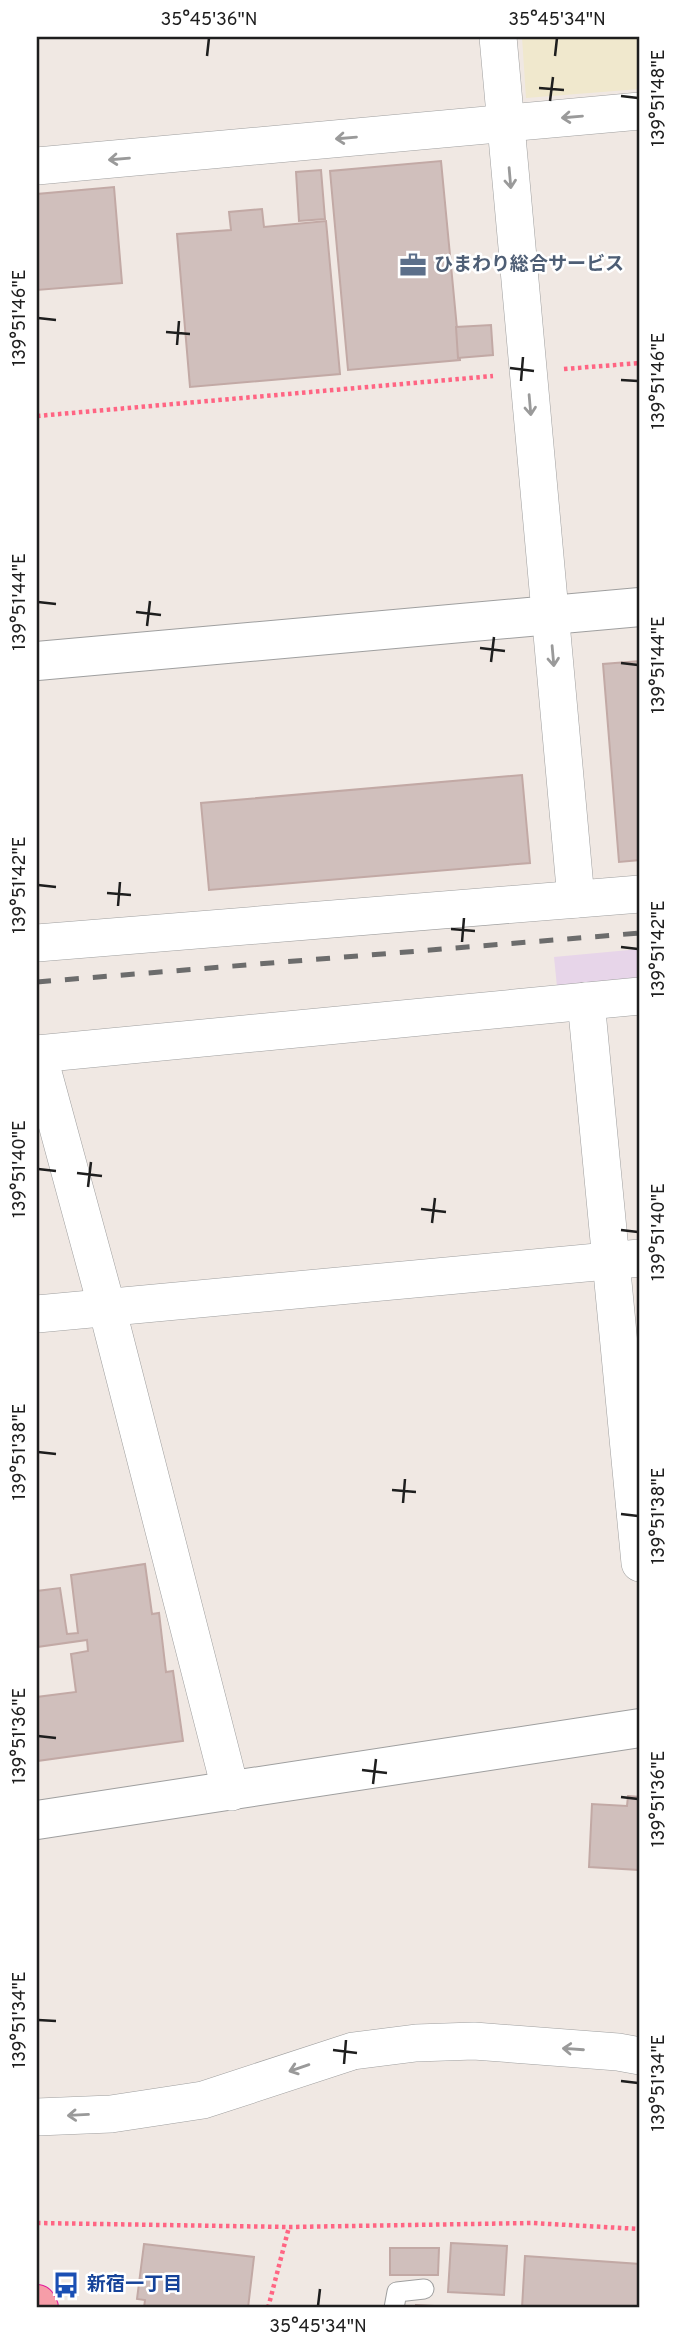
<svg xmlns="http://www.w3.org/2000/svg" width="677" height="2345" font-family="Overpass,'Noto Sans JP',sans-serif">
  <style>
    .industrial { fill: #e7d5e9 }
    .farmland { fill: #f0e8cd }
    .building { fill: #d0bfbc; stroke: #c2a9a5; stroke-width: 2 }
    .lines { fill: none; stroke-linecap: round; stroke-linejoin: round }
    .service-casing { stroke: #9f9f9f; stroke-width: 21 }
    .minor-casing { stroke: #9f9f9f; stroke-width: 38 }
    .tertiary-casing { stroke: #9f9f9f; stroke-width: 40 }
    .trunk-casing { stroke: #e4199b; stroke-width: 40 }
    .path { stroke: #ff6583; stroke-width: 4.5; stroke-dasharray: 3.5 3.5; stroke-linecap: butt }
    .service { stroke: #fff; stroke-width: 19 }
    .minor { stroke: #fff; stroke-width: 37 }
    .tertiary { stroke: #fff; stroke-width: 38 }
    .trunk { stroke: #f69da8; stroke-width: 38 }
    .rail { stroke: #6c6c6c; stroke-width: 5; stroke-dasharray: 14 14; stroke-linecap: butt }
    .oneway { stroke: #9a9a9a }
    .ticks { fill: none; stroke: #1e1e1e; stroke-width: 2.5 }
    .labels { text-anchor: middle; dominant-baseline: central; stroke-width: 5; stroke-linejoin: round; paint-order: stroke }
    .service-label { font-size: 19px; font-weight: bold; fill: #4e5e75; stroke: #fff; text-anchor: start }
    .transit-label { font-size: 19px; font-weight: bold; fill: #164399; stroke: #fff; text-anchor: start }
    .neatline { fill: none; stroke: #1e1e1e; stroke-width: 2.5 }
    .ticks-label { font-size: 18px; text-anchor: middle; fill: #1e1e1e }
  </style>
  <rect width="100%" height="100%" fill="#f0e8e3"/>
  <!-- industrial -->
  <path class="industrial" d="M640 949V980L557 987 554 957Z"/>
  <!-- farmland -->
  <path class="farmland" d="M522 37H640V89L526 98Z"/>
  <!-- building -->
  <g class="building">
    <path d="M441 161 460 360 348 370 330 171Z"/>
    <path d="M321 170 325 219 299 221 296 172Z"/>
    <path d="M114 187 122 283 37 290V194Z"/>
    <path d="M262 209 264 227 326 221 340 374 190 387 177 234 231 230 229 212Z"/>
    <path d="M491 325 493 355 458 358 456 327Z"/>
    <path d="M640 661V860L619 862 603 664Z"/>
    <path d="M522 775 530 863 209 890 201 803Z"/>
    <path d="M145 1564 152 1614 159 1613 166 1672 173 1671 183 1741 37 1761V1697L76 1692 71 1654 88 1651 87 1640 37 1647V1591L60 1588 67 1634 78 1633 71 1575Z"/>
    <path d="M628 1796 640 1797V1884L639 1870 589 1867 592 1804 627 1806Z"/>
    <path d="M451 2243 507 2246 504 2295 448 2292Z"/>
    <path d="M144 2244 254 2257 248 2308H144L145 2300 137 2299Z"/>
    <path d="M390 2248H439L438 2275H390Z"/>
    <path d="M525 2256 640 2264V2308H522Z"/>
    <path d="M416 2305 471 2308H416Z"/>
  </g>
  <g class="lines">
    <!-- service casing -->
    <g class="service-casing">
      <path id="service" d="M394 2308 397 2292 424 2289"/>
    </g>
    <!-- minor casing -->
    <g class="minor-casing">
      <g id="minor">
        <path d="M498 37 576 899"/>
        <path d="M37 166 640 111"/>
        <path d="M37 943 640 894"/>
        <path d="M586 1001 640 1563"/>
        <path d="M37 1054 640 996"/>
        <path d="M38 1054 107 1308 231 1792"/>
        <path d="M37 1314 640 1258"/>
        <path d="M37 2117 111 2114 203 2100 353 2051 416 2043 474 2041 618 2052 640 2056"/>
      </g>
    </g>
    <!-- tertiary casing -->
    <g class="tertiary-casing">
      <g id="tertiary">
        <path d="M37 661 640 607"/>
        <path d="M37 1820 640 1728"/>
      </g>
    </g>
    <!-- trunk casing -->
    <g class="trunk-casing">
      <path id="trunk" d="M37 2304 39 2308"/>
    </g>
    <!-- path -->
    <g class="path">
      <path d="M564 369 640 363"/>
      <path d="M37 416 493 376"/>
      <path d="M37 2223 289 2227 532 2223 640 2229"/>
      <path d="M268 2308 289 2227"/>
    </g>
    <!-- service -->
    <use href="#service" class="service"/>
    <!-- minor -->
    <use href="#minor" class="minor"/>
    <!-- tertiary -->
    <use href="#tertiary" class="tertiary"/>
    <!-- trunk -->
    <use href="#trunk" class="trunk"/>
    <!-- rail -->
    <path class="rail" d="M37 982 640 933"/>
  </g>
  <!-- one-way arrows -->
  <defs><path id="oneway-shaft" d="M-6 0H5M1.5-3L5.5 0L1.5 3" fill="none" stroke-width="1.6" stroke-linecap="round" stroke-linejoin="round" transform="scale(1.75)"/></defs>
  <g class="oneway">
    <use href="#oneway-shaft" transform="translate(572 117) rotate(175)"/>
    <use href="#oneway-shaft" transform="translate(346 138) rotate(175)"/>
    <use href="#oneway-shaft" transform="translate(119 159) rotate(175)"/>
    <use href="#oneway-shaft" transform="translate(510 178) rotate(85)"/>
    <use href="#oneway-shaft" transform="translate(530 405) rotate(85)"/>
    <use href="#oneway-shaft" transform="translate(553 656) rotate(85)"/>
    <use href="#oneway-shaft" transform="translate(573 2049) rotate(-176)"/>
    <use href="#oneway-shaft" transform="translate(299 2068) rotate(161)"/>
    <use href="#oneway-shaft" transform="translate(78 2115) rotate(177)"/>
  </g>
  <!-- ticks -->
  <path class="ticks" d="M207 56 209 38M555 56 557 38M539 88 564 90M621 96 638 98M550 101 553 77M38 318 56 320M166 332 190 334M177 345 179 321M510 368 534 371M621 380 638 381M521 381 523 357M38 602 56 604M136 612 161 615M147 626 150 601M480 648 505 651M491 662 494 637M621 663 638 665M38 885 56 887M107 893 131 895M118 906 120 882M451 929 475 931M462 942 464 918M621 947 638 949M38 1169 56 1171M77 1173 102 1176M88 1187 91 1162M421 1209 446 1212M432 1223 435 1198M621 1230 638 1232M38 1452 56 1454M392 1490 416 1492M403 1503 405 1479M621 1514 638 1516M38 1736 56 1738M362 1770 387 1773M373 1784 376 1759M621 1797 638 1799M38 2020 56 2021M333 2050 357 2053M344 2064 346 2040M621 2081 638 2083M318 2306 320 2289"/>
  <!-- icons -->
  <defs>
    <g id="office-bare" transform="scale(2.1)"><path d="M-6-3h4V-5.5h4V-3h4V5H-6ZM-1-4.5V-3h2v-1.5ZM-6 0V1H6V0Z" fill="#5c6f8a" stroke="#fff" stroke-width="2.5" paint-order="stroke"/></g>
    <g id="bus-bare" transform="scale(2.1)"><path d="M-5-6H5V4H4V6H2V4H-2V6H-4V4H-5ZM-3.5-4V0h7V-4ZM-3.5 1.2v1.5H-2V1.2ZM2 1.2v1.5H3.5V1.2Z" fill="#1a4fb4" stroke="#fff" stroke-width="2.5" paint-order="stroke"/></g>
  </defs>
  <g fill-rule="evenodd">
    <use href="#office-bare" x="413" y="265"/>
    <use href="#bus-bare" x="66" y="2285"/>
  </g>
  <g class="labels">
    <!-- service labels -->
    <g class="service-label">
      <text x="434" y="265">ひまわり総合サービス</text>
    </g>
    <!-- transit labels -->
    <g class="transit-label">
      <text x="87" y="2285">新宿一丁目</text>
    </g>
  </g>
  <!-- border -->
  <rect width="677" height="2345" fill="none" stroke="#ffffff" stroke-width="77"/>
  <rect x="38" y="38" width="600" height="2268" class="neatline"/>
  <g class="ticks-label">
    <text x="209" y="25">35°45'36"N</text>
    <text x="557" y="25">35°45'34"N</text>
    <text transform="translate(658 98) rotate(-90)" y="6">139°51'48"E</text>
    <text transform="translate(19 318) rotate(-90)" y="6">139°51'46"E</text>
    <text transform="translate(658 381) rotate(-90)" y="6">139°51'46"E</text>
    <text transform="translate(19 602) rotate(-90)" y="6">139°51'44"E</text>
    <text transform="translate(658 665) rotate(-90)" y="6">139°51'44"E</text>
    <text transform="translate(19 885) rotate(-90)" y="6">139°51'42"E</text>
    <text transform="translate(658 949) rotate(-90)" y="6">139°51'42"E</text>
    <text transform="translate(19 1169) rotate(-90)" y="6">139°51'40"E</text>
    <text transform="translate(658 1232) rotate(-90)" y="6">139°51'40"E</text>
    <text transform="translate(19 1452) rotate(-90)" y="6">139°51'38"E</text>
    <text transform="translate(658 1516) rotate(-90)" y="6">139°51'38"E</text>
    <text transform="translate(19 1736) rotate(-90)" y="6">139°51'36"E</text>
    <text transform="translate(658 1799) rotate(-90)" y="6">139°51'36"E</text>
    <text transform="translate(19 2020) rotate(-90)" y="6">139°51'34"E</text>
    <text transform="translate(658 2083) rotate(-90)" y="6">139°51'34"E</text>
    <text x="318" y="2332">35°45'34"N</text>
  </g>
</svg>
